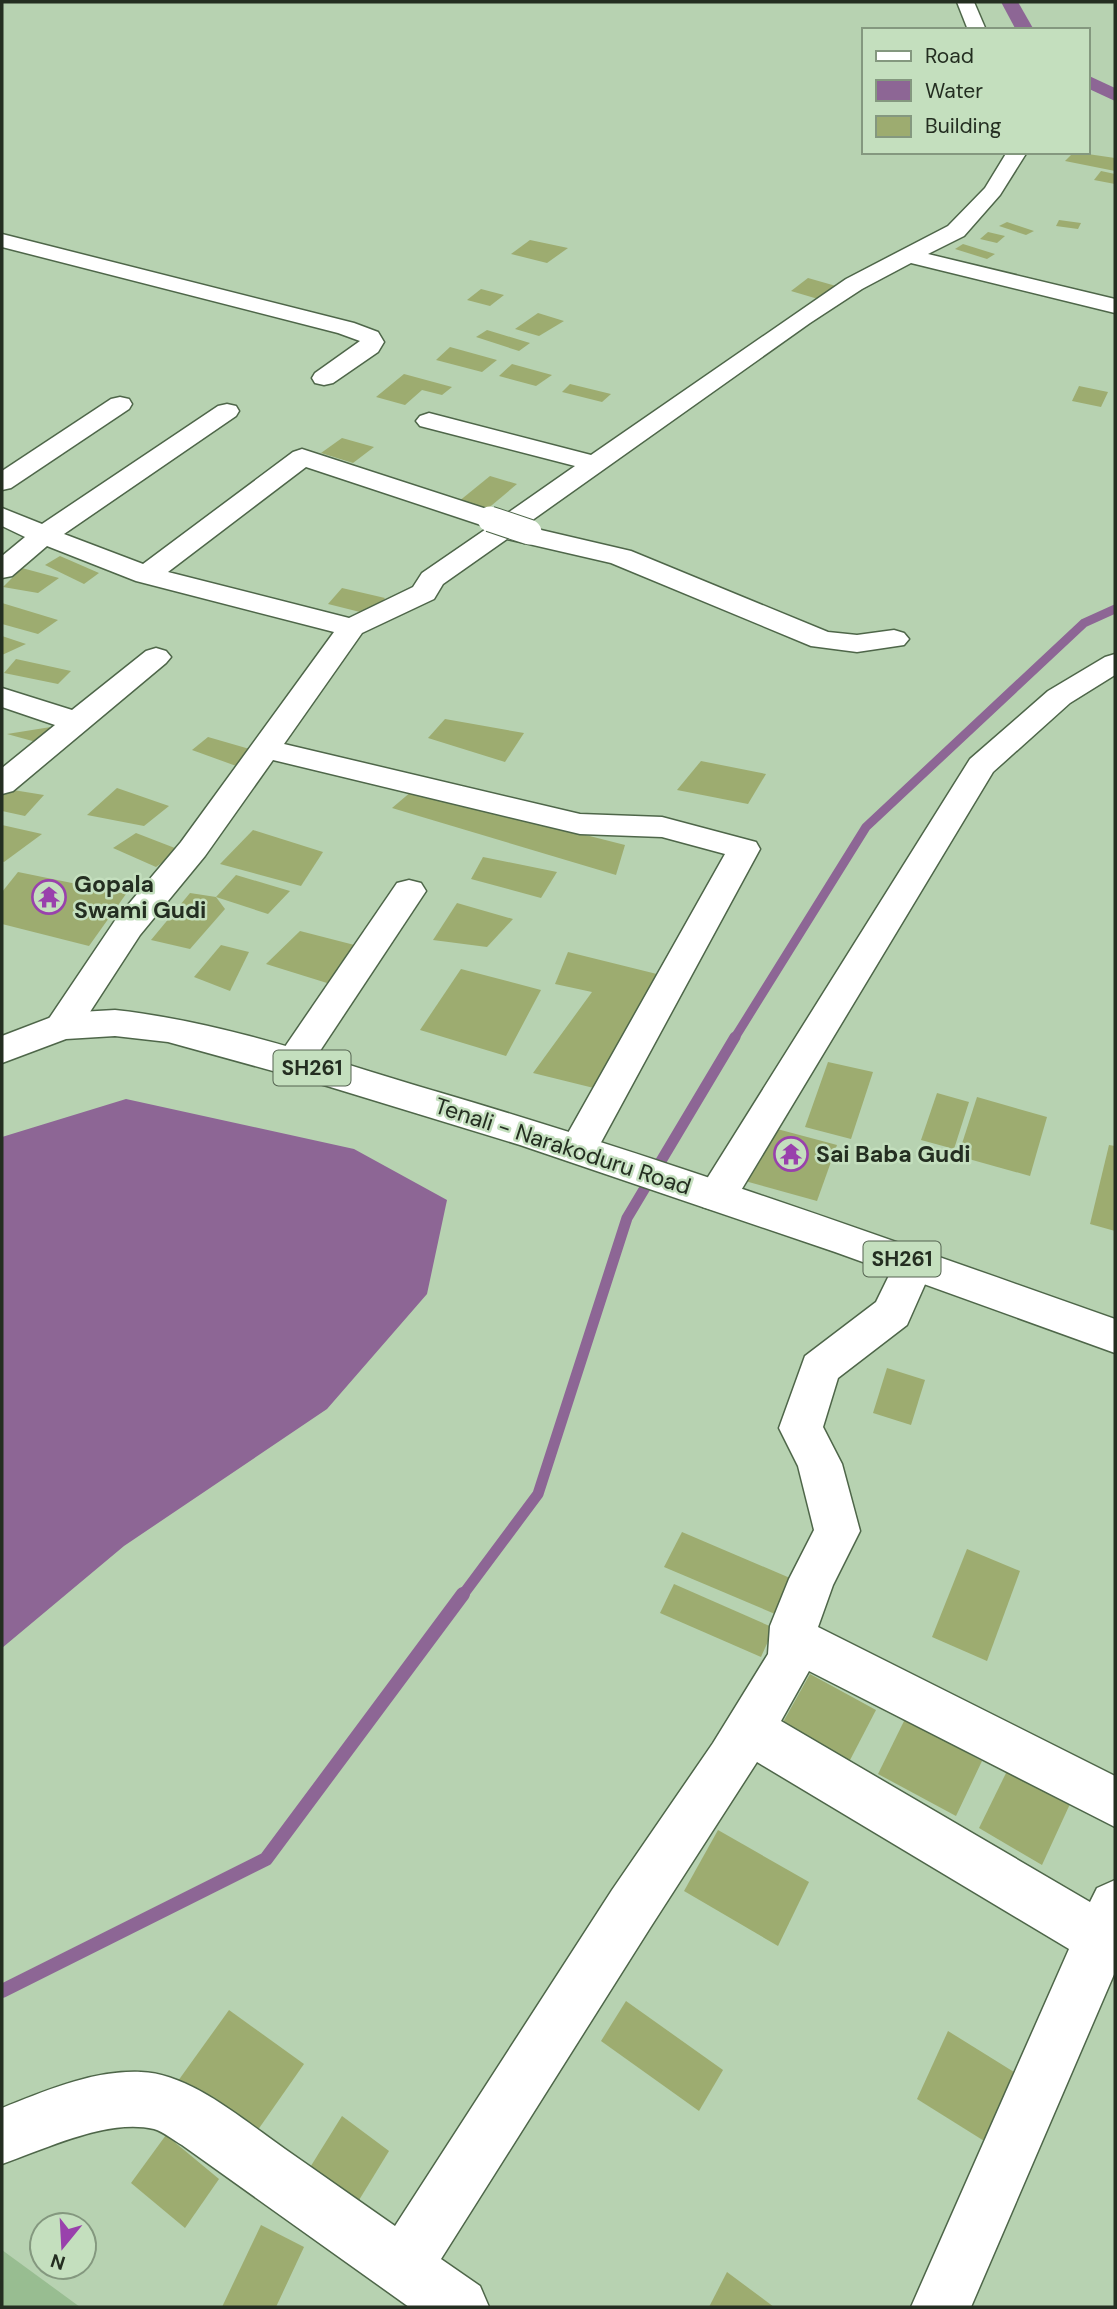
<svg xmlns="http://www.w3.org/2000/svg" width="1117" height="2309" font-family="'DM Sans',sans-serif">
  <style>
    .green { fill: #98bd91 }
    .water { fill: #8d6695 }
    .lines { fill: none; stroke-linecap: round; stroke-linejoin: round }
    .stream-far2 { stroke: #8d6695; stroke-width: 9 }
    .stream-far1 { stroke: #8d6695; stroke-width: 11 }
    .stream { stroke: #8d6695; stroke-width: 14 }
    .canal { fill: #8d6695; fill-rule: evenodd }
    .building { fill: #9dac70 }
    .minor-casing { stroke: #4e6649; stroke-width: 3 }
    .major-casing { stroke: #4e6649; stroke-width: 3 }
    .minor { fill: #fff; fill-rule: evenodd }
    .major { fill: #fff; fill-rule: evenodd }
    .minor-bridge-casing { stroke: #4e6649; stroke-width: 27; stroke-linecap: butt }
    .minor-bridge { stroke: #fff; stroke-width: 25 }
    .labels { text-anchor: middle; dominant-baseline: central; stroke-width: 5; stroke-linejoin: round; paint-order: stroke }
    .shield { fill: #c4dfbe; stroke: #546350; stroke-width: 2 }
    .shield-label { font-size: 21px; font-weight: bold; fill: #242e21 }
    .poi-label { font-size: 23px; font-weight: bold; fill: #242e21; stroke: #c4dfbe; text-anchor: start }
    .street-label { font-size: 23px; fill: #242e21; stroke: #c4dfbe }
  </style>
  <rect width="100%" height="100%" fill="#b7d2b1"/>
  <!-- green -->
  <path class="green" d="M2 2250 80 2307H2Z"/>
  <!-- water -->
  <path class="water" d="M126 1099 354 1149 447 1200 427 1294 327 1409 124 1546 2 1648V1137Z"/>
  <g class="lines">
    <!-- stream-far2 -->
    <path class="stream-far2" d="M734 1039 866 827 1084 623 1115 609"/>
    <!-- stream-far1 -->
    <path class="stream-far1" d="M462 1596 538 1494 627 1218 735 1037"/>
    <!-- stream -->
    <path class="stream" d="M2 1991 266 1859 463 1594"/>
    <!-- canal -->
    <g class="canal">
      <path d="M1001 2H1018L1034 30H1016Z"/>
      <path d="M1087 75 1115 88V101L1087 88Z"/>
    </g>
  </g>
  <!-- building -->
  <g class="building">
    <path d="M1074 152 1115 158V171L1065 161Z"/>
    <path d="M1101 171 1115 174V184L1094 180Z"/>
    <path d="M1059 220 1081 223 1078 229 1056 226Z"/>
    <path d="M1007 222 1034 231 1026 235 999 226Z"/>
    <path d="M988 232 1005 236 997 243 980 239Z"/>
    <path d="M530 240 568 248 547 263 511 254Z"/>
    <path d="M963 244 995 254 987 259 955 249Z"/>
    <path d="M808 278 836 286 818 299 791 291Z"/>
    <path d="M481 289 504 295 490 306 467 300Z"/>
    <path d="M538 313 564 321 539 336 515 329Z"/>
    <path d="M487 330 530 343 519 351 476 337Z"/>
    <path d="M450 347 497 360 482 372 436 360Z"/>
    <path d="M512 364 552 375 536 386 499 376Z"/>
    <path d="M404 374 452 387 442 395 422 390 405 405 376 397Z"/>
    <path d="M570 384 611 394 602 402 562 392Z"/>
    <path d="M1079 386 1108 392 1101 407 1072 401Z"/>
    <path d="M342 438 374 447 353 463 321 453Z"/>
    <path d="M490 476 517 484 485 511 458 502Z"/>
    <path d="M60 556 99 573 84 584 45 565Z"/>
    <path d="M22 568 59 578 38 593 3 587Z"/>
    <path d="M342 588 385 598 372 615 328 604Z"/>
    <path d="M2 603 58 620 38 634 2 624Z"/>
    <path d="M2 636 26 644 2 655Z"/>
    <path d="M16 659 71 671 58 684 4 673Z"/>
    <path d="M445 719 524 733 505 762 428 738Z"/>
    <path d="M57 726 36 742 7 734Z"/>
    <path d="M208 737 253 750 239 767 192 750Z"/>
    <path d="M701 761 766 774 748 804 677 790Z"/>
    <path d="M117 788 169 806 144 826 87 815Z"/>
    <path d="M7 789 44 795 25 816 2 811V795Z"/>
    <path d="M412 791 625 845 616 875 392 808Z"/>
    <path d="M2 825 42 834 4 862 2 861Z"/>
    <path d="M253 830 323 852 301 886 220 864Z"/>
    <path d="M136 833 180 850 156 867 113 848Z"/>
    <path d="M483 857 557 872 541 898 471 879Z"/>
    <path d="M18 872 126 894 89 946 2 924V892Z"/>
    <path d="M236 875 290 891 268 914 216 897Z"/>
    <path d="M190 893 216 897 225 909 190 949 151 940Z"/>
    <path d="M457 903 513 919 487 947 433 940Z"/>
    <path d="M300 931 370 949 327 983 266 964Z"/>
    <path d="M221 945 249 952 230 991 194 977Z"/>
    <path d="M568 952 673 978 610 1092 533 1073 592 992 555 984Z"/>
    <path d="M461 969 541 990 506 1056 420 1030Z"/>
    <path d="M828 1062 873 1072 851 1139 805 1127Z"/>
    <path d="M937 1093 969 1102 954 1149 921 1140Z"/>
    <path d="M977 1097 1047 1117 1030 1176 958 1156Z"/>
    <path d="M766 1126 837 1145 817 1201 745 1181Z"/>
    <path d="M1109 1145 1115 1146V1231L1090 1224Z"/>
    <path d="M887 1368 925 1380 911 1425 873 1413Z"/>
    <path d="M682 1532 790 1578 775 1614 664 1567Z"/>
    <path d="M967 1549 1020 1571 987 1661 932 1637Z"/>
    <path d="M674 1584 774 1628 761 1657 660 1613Z"/>
    <path d="M810 1674 876 1710 849 1762 782 1724Z"/>
    <path d="M905 1719 982 1761 956 1816 878 1774Z"/>
    <path d="M1008 1769 1070 1804 1042 1865 979 1828Z"/>
    <path d="M718 1830 809 1882 778 1946 684 1891Z"/>
    <path d="M626 2001 723 2070 699 2111 601 2041Z"/>
    <path d="M229 2010 304 2064 253 2137 178 2081Z"/>
    <path d="M948 2031 1019 2075 989 2144 917 2099Z"/>
    <path d="M342 2116 389 2151 356 2205 309 2169Z"/>
    <path d="M166 2135 219 2179 185 2228 131 2183Z"/>
    <path d="M261 2225 304 2247 276 2307H222Z"/>
    <path d="M727 2272 774 2307H709Z"/>
  </g>
  <g class="lines">
    <!-- minor casing -->
    <g class="minor-casing">
      <g id="minor">
        <path d="M957 2H974L986 30H968Z"/>
        <path d="M1007 152H1027L1000 195 964 236 928 254 1115 299V313L911 263 862 289 810 323 524 526 631 551 828 632 857 635 894 630 904 633 909 639 904 645 857 652 811 646 611 563 507 539 443 584 434 599 362 633 284 744 580 814 662 817 756 842 760 849 592 1159 578 1163 564 1159 559 1149 725 854 662 837 580 834 273 760 205 856 140 935 75 1035 62 1039 49 1035 44 1026 116 919 181 842 334 632 136 581 47 546 12 576 2 578V556L25 537 2 526V508L42 524 218 406 227 404 236 406 239 411 236 416 64 534 143 564 293 452 302 449 499 513 502 517 575 466 420 426 416 421 420 416 429 413 591 455 846 279 948 226 985 188ZM306 467 481 525 489 527 422 573 413 587 349 618 168 572Z"/>
        <path d="M2 234 354 323 378 332 384 342 378 352 333 383 324 385 315 383 312 378 315 373 360 341 338 333 2 247Z"/>
        <path d="M120 397 129 399 132 404 129 409 11 488 2 490V471L111 399Z"/>
        <path d="M156 648 166 651 171 657 166 663 13 791 2 794V768L55 725 2 707V688L72 710 146 651Z"/>
        <path d="M1115 654V675L1070 703 993 772 731 1207 717 1211 703 1207 697 1196 703 1185 970 759 1048 691 1105 657Z"/>
        <path d="M409 880 421 883 426 891 306 1072 293 1076 280 1072 275 1063 280 1054 397 883Z"/>
        <path d="M914 1248 928 1253 934 1264 907 1325 838 1378 823 1427 842 1464 860 1531 833 1585 818 1627 1115 1776V1827L809 1671 781 1721 1090 1902 1097 1888 1115 1880V1972L971 2307H911L1069 1949 757 1762 650 1928 441 2259 480 2286 489 2307H409L182 2145C173 2140 164 2132 154 2129 108 2118 45 2149 2 2164V2108C45 2091 93 2070 141 2072 190 2073 246 2122 285 2149 322 2175 358 2200 395 2226L612 1890 713 1743 768 1654 770 1626 789 1579 814 1530 798 1466 779 1428 805 1356 876 1302 900 1253Z"/>
      </g>
    </g>
    <!-- major casing -->
    <g class="major-casing">
      <path id="major" d="M115 1010C225 1022 332 1061 438 1092 666 1159 891 1240 1115 1319V1353L835 1252 520 1145 327 1086 168 1042 115 1036 66 1039 2 1063V1036L62 1013Z"/>
    </g>
    <!-- minor -->
    <use href="#minor" class="minor"/>
    <!-- major -->
    <use href="#major" class="major"/>
    <!-- minor-bridge casing -->
    <g class="minor-bridge-casing">
      <path id="minor-bridge" d="M490 519 529 532"/>
    </g>
    <!-- minor-bridge -->
    <use href="#minor-bridge" class="minor-bridge"/>
  </g>
  <!-- icons -->
  <defs>
    <g id="temple-ring" transform="scale(1.75)"><circle r="9.5" fill="#c4dfbe" stroke="#9941ac" stroke-width="1.5"/><path d="M0-6L5-2H3V0L6.5 2.5H4V6H1.5V3h-3V6H-4V2.5H-6.5L-3 0V-2H-5Z" fill="#9941ac"/></g>
  </defs>
  <g fill-rule="evenodd">
    <use href="#temple-ring" x="49" y="897"/>
    <use href="#temple-ring" x="791" y="1154"/>
  </g>
  <g class="labels">
    <!-- shield labels -->
    <g class="shield">
      <rect x="273.5" y="1050.5" width="77" height="35" rx="5"/>
      <rect x="863.5" y="1241.5" width="77" height="35" rx="5"/>
    </g>
    <g class="shield-label">
      <text x="312" y="1068">SH261</text>
      <text x="902" y="1259">SH261</text>
    </g>
    <!-- poi labels -->
    <g class="poi-label">
      <text x="74" y="884">Gopala<tspan x="74" dy="26">Swami Gudi</tspan></text>
      <text x="816" y="1154">Sai Baba Gudi</text>
    </g>
    <!-- street labels -->
    <g class="street-label">
      <text transform="translate(563 1146) rotate(18)">Tenali - Narakoduru Road</text>
    </g>
  </g>
  <!-- border -->
  <rect width="1117" height="2309" fill="none" stroke="#242e21" stroke-width="7"/>
  <!-- legend -->
  <rect x="862" y="28" width="228" height="126" fill="#c4dfbe" stroke="#84987f" stroke-width="2"/>
  <rect x="876" y="51" width="35" height="10" fill="#ffffff" stroke="#84987f" stroke-width="2"/>
  <text x="925" y="63" font-size="21" fill="#242e21">Road</text>
  <rect x="876" y="80" width="35" height="21" fill="#8d6695" stroke="#84987f" stroke-width="2"/>
  <text x="925" y="98" font-size="21" fill="#242e21">Water</text>
  <rect x="876" y="116" width="35" height="21" fill="#9dac70" stroke="#84987f" stroke-width="2"/>
  <text x="925" y="133" font-size="21" fill="#242e21">Building</text>
  <!-- north arrow -->
  <g transform="translate(63 2246) rotate(198)"><circle r="33" fill="#c4dfbe" stroke="#84987f" stroke-width="2"/>
  <path d="M0-5L12 26L0 18L-12 26Z" fill="#9941ac"/>
  <text y="-10" font-size="19" font-weight="bold" text-anchor="middle" fill="#242e21">N</text>
  </g>
</svg>
